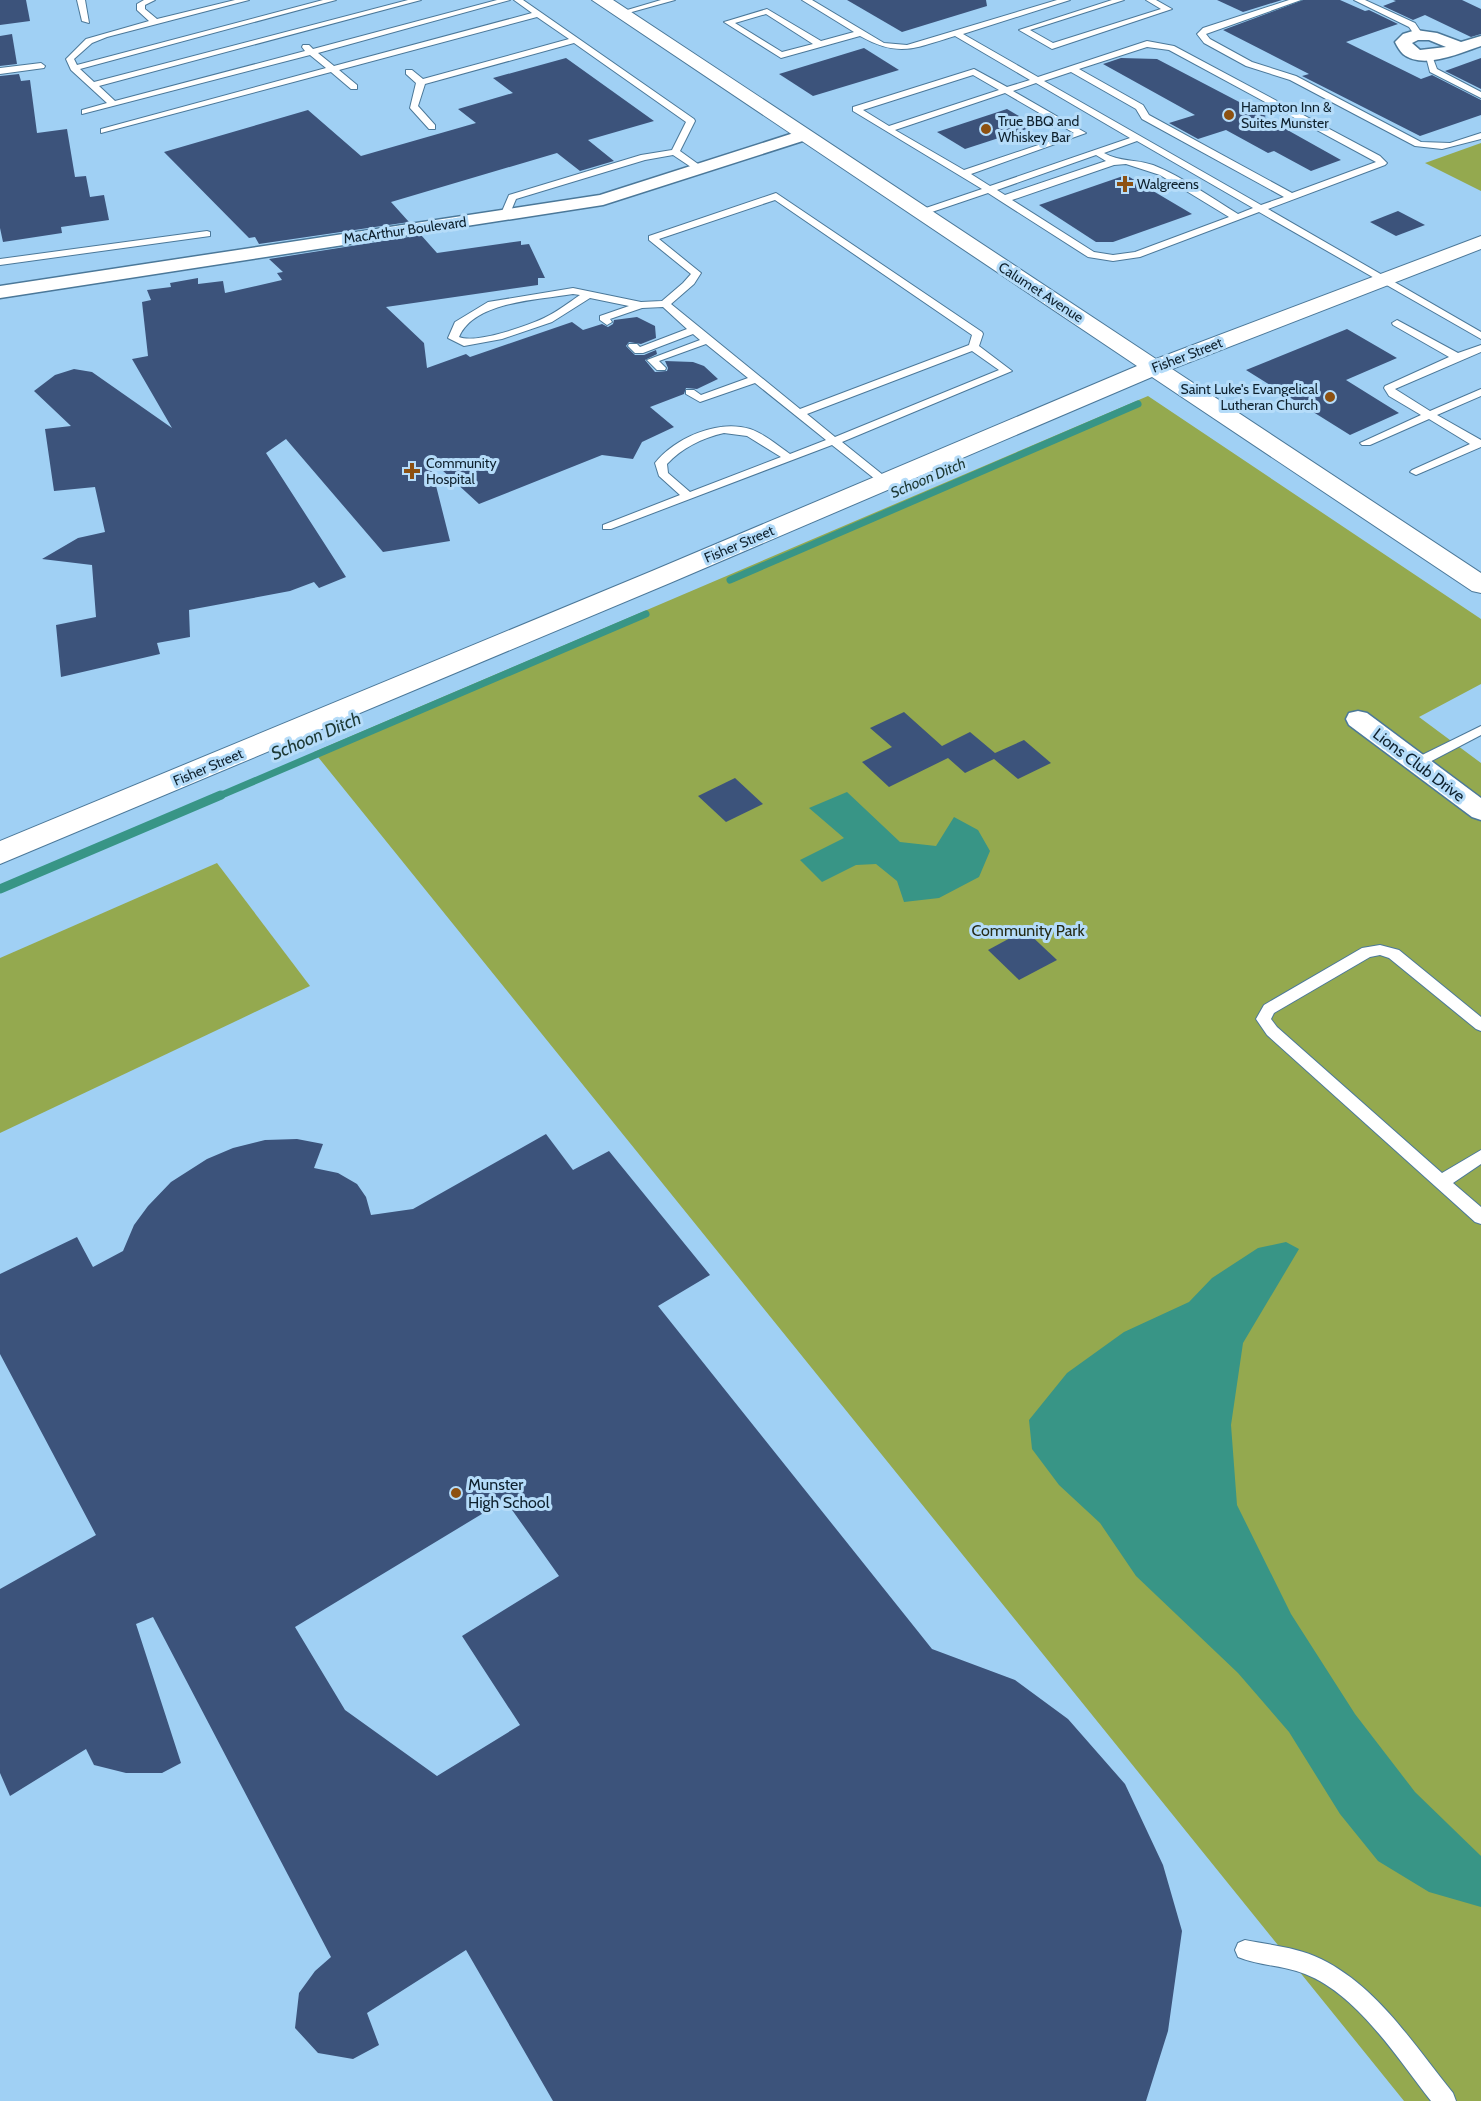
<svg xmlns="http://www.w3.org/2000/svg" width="1481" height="2101" font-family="Cabin,sans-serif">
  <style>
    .green { fill: #94a94f }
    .water { fill: #389586 }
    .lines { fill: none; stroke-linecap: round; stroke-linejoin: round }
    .stream-far1 { stroke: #389586; stroke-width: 7 }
    .stream { stroke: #389586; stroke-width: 9 }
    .building { fill: #3c537b; fill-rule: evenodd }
    .lane-casing { stroke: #4b7899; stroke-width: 2 }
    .street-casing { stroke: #4b7899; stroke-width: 3 }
    .secondary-casing { stroke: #4b7899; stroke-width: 2 }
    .lane { fill: #fff; fill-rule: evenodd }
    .street { fill: #fff; fill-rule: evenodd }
    .secondary { fill: #fff; fill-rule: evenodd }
    .poi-dot { fill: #8d5111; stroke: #b5dcf9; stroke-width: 2 }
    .labels { text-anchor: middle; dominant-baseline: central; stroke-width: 6; stroke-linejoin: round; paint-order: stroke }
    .far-poi-label { font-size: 14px; fill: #0e212e; stroke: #b5dcf9; text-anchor: start }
    .far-street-label { font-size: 14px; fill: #0e212e; stroke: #b5dcf9 }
    .far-water-label { font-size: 15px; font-style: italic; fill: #1d3934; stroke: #b5dcf9 }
    .street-label { font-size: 16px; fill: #0e212e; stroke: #b5dcf9 }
    .park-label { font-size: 16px; fill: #262c17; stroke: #b5dcf9 }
    .poi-label { font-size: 16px; fill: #0e212e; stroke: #b5dcf9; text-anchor: start }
    .water-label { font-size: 18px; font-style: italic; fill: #1d3934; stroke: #b5dcf9 }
  </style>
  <rect width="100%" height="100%" fill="#a0d0f4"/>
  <!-- green -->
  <g class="green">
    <path d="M1481 143V191L1425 163Z"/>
    <path d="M1148 396 1481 619V684L1419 717 1481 763V2101H1404L314 752Z"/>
    <path d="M217 863 310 986 0 1133V958Z"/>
  </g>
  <!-- water -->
  <g class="water">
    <path d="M847 792 900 842 936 846 954 817 978 830 990 851 979 877 939 898 904 902 897 881 876 864 856 865 822 882 800 860 844 838 809 808Z"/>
    <path d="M1286 1242 1299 1249 1243 1343 1231 1425 1237 1505 1291 1614 1355 1714 1415 1792 1481 1856V1907L1429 1892 1378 1861 1340 1814 1289 1732 1238 1673 1136 1576 1100 1523 1059 1485 1032 1449 1029 1420 1067 1373 1124 1332 1189 1302 1212 1278 1258 1248Z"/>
  </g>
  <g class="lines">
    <!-- stream-far1 -->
    <g class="stream-far1">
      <path d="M730 580 1138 404"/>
      <path d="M217 797 646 614"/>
    </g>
    <!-- stream -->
    <path class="stream" d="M0 889 221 795"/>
  </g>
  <!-- building -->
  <g class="building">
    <path d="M0 0H26L30 21 0 25Z"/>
    <path d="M847 0H986L987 6 902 32Z"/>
    <path d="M1217 0H1282L1243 12Z"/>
    <path d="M1303 0H1340L1365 11 1369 10 1398 24 1346 42 1421 79 1432 75 1481 100V115L1420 136 1302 76 1309 74 1223 30Z"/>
    <path d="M1393 0H1462L1481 9V34L1471 37 1425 15 1413 20 1383 6 1396 1Z"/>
    <path d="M12 34 17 64 0 66V36Z"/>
    <path d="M864 48 899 70 813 96 779 74Z"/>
    <path d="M566 58 654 121 588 140 614 161 580 171 557 153 391 202 409 222 259 244 255 237 249 238 164 152 308 110 361 156 476 123 458 109 513 93 493 78Z"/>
    <path d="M1121 58 1157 59 1266 116 1264 117 1341 160 1311 171 1274 151 1268 153 1226 130 1198 139 1169 123 1195 115 1103 64Z"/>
    <path d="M1481 58V89L1445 71Z"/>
    <path d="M19 74 21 81 30 80 37 133 67 129 75 177 86 176 90 197 104 195 109 220 61 227 62 233 3 242 0 228V76Z"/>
    <path d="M1007 109 1036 126 965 149 937 132Z"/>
    <path d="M1126 175 1192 214 1113 242H1096L1039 205Z"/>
    <path d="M1398 211 1425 225 1396 236 1370 222Z"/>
    <path d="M421 235 437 253 521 241V245L529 244 545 278H538V285L386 307 424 343 427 368 466 354 470 357 572 322 583 330 602 324 608 327 613 324 614 320 637 317 655 326 656 338 641 344 629 342 626 346 635 355H644L656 350 657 354 645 360 655 372 667 371 668 368 665 361 693 362 704 366 718 379 697 389 686 388 684 394 650 407 674 427 642 442 633 459 602 455 479 504 429 458 450 541 383 552 286 439 266 453 346 577 319 588 314 582 290 591 189 610 190 637 157 643 160 654 61 677 56 625 96 617 92 565 42 559 78 538 105 532 95 487 54 491 45 429 71 426 34 391 55 375 74 369 92 372 172 428 132 359 148 356 142 302 151 300 147 290 171 287 170 283 198 278V284L223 281 225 293 282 280 277 273 283 272 269 259Z"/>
    <path d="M1347 329 1397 358 1346 380 1399 413 1350 435 1246 370Z"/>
    <path d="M904 712 942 746 970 732 995 753 1024 740 1051 763 1018 779 994 759 965 773 948 758 889 787 862 762 892 747 870 728Z"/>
    <path d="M735 778 763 804 726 822 698 796Z"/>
    <path d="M1025 930 1057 960 1019 980 988 950Z"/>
    <path d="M546 1134 573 1170 609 1151 710 1275 658 1306 932 1649 1015 1680 1068 1719 1125 1784 1163 1865 1182 1931 1168 2031 1146 2101H553L466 1950 367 2013 379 2045 353 2059 318 2053 295 2028 299 1993 315 1971 331 1957 153 1617 136 1624 181 1763 162 1773H126L94 1765 86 1749 10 1796 0 1773V1589L96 1535 0 1354V1274L77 1237 93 1267 123 1251 134 1225 148 1206 171 1182 207 1159 233 1148 265 1140 297 1139 323 1144 314 1168 338 1173 357 1184 366 1197 371 1215 413 1209ZM505 1500 559 1576 462 1636 520 1725 437 1776 345 1710 295 1627Z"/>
  </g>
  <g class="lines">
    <!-- lane casing -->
    <g class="lane-casing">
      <g id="lane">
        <path d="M77 0H85L89 23 82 21Z"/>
        <path d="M144 0H155L145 5V9L157 19 235 0H249L107 37 92 43 74 59 77 65 323 0H336L80 69 94 82 408 0H421L99 86 115 101 305 51 302 47 303 45H309L313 49 497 0H510L318 53 334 66 532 13 514 0H523L694 119 695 121 680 151 705 169 697 171 673 155 645 160 516 199 508 218H502L500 216 509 195 641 155 672 150 686 122 574 43 425 84 418 106 435 125V129H429L410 108 416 83 406 74V70H412L423 79 569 39 537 17 339 70 357 85V89H351L331 72 101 133V129L326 68 310 55 82 114V110L107 103 71 70 66 59 86 39 149 21 137 10V4Z"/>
        <path d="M661 0H675L621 15 617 13Z"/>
        <path d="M802 0H812L884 43 907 45 1057 0H1070L963 34 1038 77 1147 41 1174 46 1380 156 1387 163 1385 165 1268 209 1481 332V339L1259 212 1140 257 1113 261 1088 257 988 193 923 215H917V211L982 189 853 111V107L974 69 1007 87 1030 80 955 36C915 48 899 58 860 36L781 58 724 22 767 9 821 41 854 32ZM766 14 813 44 782 52 735 23ZM1147 47 1169 50 1376 162 1292 193 1149 115 1143 105 1079 69ZM1071 72 1136 109 1142 119 1284 197 1261 205 1044 81ZM973 75 999 90 889 126 863 110ZM1036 83 1130 138 990 186 971 174 1086 133 1013 91ZM1005 93 1074 133 964 170 895 130ZM1137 141 1253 208 1238 214C1210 197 1183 177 1153 165 1136 159 1119 162 1104 153ZM1096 155 1106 161 1005 195 997 190ZM1126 164 1160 175 1229 217 1135 252 1113 255 1094 252 1012 200 1114 165Z"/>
        <path d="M1112 0H1124L1030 30 1053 43 1161 9 1146 0H1156L1172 9 1052 49 1019 30Z"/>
        <path d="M1289 0H1301L1206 34 1210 39 1252 62 1296 76 1421 142 1450 143 1481 133V139L1442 149 1415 146 1290 80 1246 66 1204 43 1197 34 1203 28Z"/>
        <path d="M1354 0H1365L1415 23 1423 35 1416 37 1409 27Z"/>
        <path d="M1425 53H1431L1437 69 1481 92V98L1430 72Z"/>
        <path d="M41 63 45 66 44 68 0 74V68Z"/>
        <path d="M776 193 982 332 983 334 979 346 1012 371 842 442 888 479V483H880L832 445 611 529H603V525L680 495 659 476 655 463C675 438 718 419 750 429 765 434 777 445 790 454L826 440 755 383 700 402 686 394V390H694L701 395 748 378 706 344 659 361 666 368 665 370H657L647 360 700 340 693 334 643 353H635L628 346 629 344H637L640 347 687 329 663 307 642 308 610 319 612 322 607 325 600 320V316L629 306 590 298 552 322 502 339 464 346 448 338 455 322 488 302 573 288 641 302 662 301 683 283 691 274 649 240V236ZM775 200 972 335 969 345 800 409 671 304 694 284 701 273 659 239ZM573 294 580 295C568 303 557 312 544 318 527 326 476 344 459 337 474 301 539 300 573 294ZM972 351 999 370 835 437 807 414ZM724 433 747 436 781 457 690 492 668 473 667 464C682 448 702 438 724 433Z"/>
        <path d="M207 231 210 232V236L0 265V259Z"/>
        <path d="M1397 320 1458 353 1481 345V352L1395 389 1430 411 1481 389V396L1437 415 1481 440V447L1416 475 1410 472 1412 470 1470 444 1429 419 1370 445H1362L1360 443 1421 415 1389 396 1384 388 1385 386 1449 357 1393 325 1392 323Z"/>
        <path d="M1481 726V735L1422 766H1412L1410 763 1412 760Z"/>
        <path d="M1380 945 1399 950 1481 1017V1031L1476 1029 1389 958 1380 955 1370 957 1274 1013 1271 1019 1277 1027 1442 1173 1481 1150V1164L1453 1183 1481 1207V1224L1475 1222 1267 1035 1256 1019 1264 1005 1362 948Z"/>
        <path d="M1245 1940C1270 1945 1297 1947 1321 1959 1378 1987 1414 2045 1453 2093L1456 2101H1431C1398 2059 1357 1994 1305 1974 1283 1965 1259 1966 1238 1957L1235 1950 1238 1943Z"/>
      </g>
    </g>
    <!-- street casing -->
    <g class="street-casing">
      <g id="street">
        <path d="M1416 30 1437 33 1461 42 1481 36V46C1460 53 1423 70 1403 54 1400 51 1397 46 1395 42L1403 34ZM1418 40H1429L1446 47 1420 50 1412 43Z"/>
        <path d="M803 130 809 131 812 135 809 139 603 205 0 298V286L600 195Z"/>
        <path d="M1358 711 1367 713 1481 798V820L1472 817 1349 725 1346 719 1349 713Z"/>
      </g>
    </g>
    <!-- secondary casing -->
    <g class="secondary-casing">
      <path id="secondary" d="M592 0H613L1156 359 1481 236V249L1172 369 1481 573V593L1472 591 1152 377 670 583 0 864V841L652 571 1137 366Z"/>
    </g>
    <!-- lane -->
    <use href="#lane" class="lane"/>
    <!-- street -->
    <use href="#street" class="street"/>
    <!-- secondary -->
    <use href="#secondary" class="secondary"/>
  </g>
  <!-- markers -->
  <g class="poi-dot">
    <circle cx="1229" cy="115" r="6"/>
    <circle cx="986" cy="129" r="6"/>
    <path d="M1122 175h6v6h6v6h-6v6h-6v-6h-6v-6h6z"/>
    <circle cx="1330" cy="397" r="6"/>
    <path d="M409 462h6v6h6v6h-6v6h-6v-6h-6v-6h6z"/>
    <circle cx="456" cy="1493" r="6"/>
  </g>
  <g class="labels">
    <!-- far-poi labels -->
    <g class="far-poi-label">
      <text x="1241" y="107">Hampton Inn &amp;<tspan x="1241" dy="16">Suites Munster</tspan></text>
      <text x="998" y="121">True BBQ and<tspan x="998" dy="16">Whiskey Bar</tspan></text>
      <text x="1137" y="184">Walgreens</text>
      <text x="1318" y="389" text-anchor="end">Saint Luke's Evangelical<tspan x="1318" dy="16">Lutheran Church</tspan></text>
      <text x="426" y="463">Community<tspan x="426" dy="16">Hospital</tspan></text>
    </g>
    <!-- far-street labels -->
    <g class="far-street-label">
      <text transform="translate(405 230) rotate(-8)">MacArthur Boulevard</text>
      <text transform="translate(1041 292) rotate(33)">Calumet Avenue</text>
      <text transform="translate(1187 355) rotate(-21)">Fisher Street</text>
      <text transform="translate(739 544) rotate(-23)">Fisher Street</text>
      <text transform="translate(208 767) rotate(-23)">Fisher Street</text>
    </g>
    <!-- far-water labels -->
    <g class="far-water-label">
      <text transform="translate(928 478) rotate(-23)">Schoon Ditch</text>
    </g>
    <!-- street labels -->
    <g class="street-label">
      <text transform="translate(1419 765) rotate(37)">Lions Club Drive</text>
    </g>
    <!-- park labels -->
    <g class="park-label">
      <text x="1028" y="930">Community Park</text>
    </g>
    <!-- poi labels -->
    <g class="poi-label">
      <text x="468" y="1484">Munster<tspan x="468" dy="18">High School</tspan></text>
    </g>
    <!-- water labels -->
    <g class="water-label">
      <text transform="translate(316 736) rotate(-23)">Schoon Ditch</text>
    </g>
  </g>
</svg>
